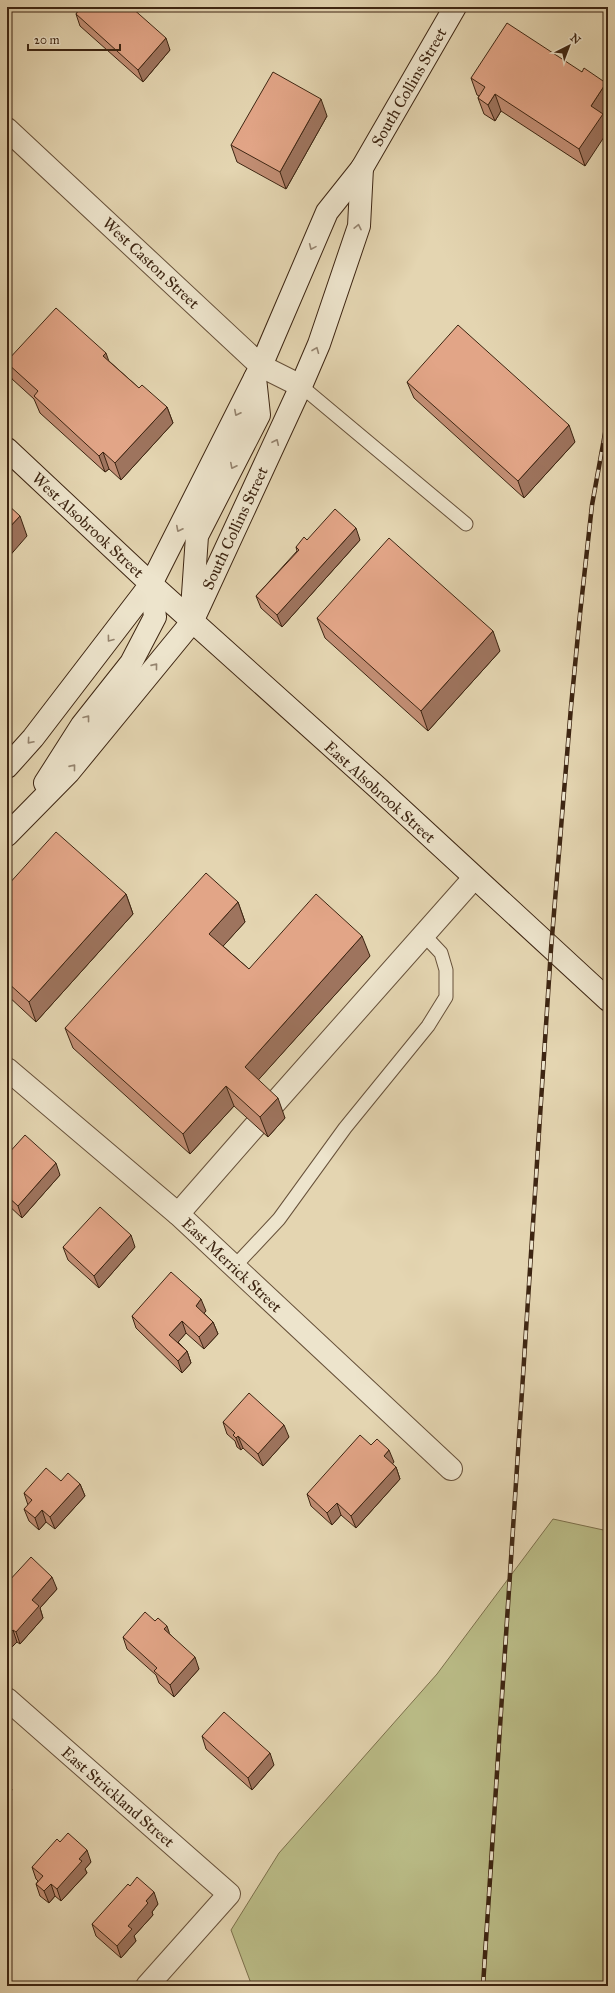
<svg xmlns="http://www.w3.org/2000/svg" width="615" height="1993" font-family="'IM FELL Great Primer',serif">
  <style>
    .green { fill: #babc87; stroke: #7c704c }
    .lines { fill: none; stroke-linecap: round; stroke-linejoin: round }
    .lane-casing { stroke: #67513a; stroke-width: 15 }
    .street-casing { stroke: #67513a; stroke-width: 24 }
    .secondary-casing { stroke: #3d2512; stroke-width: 24 }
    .lane { stroke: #ede4cc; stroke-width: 13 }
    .street { stroke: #ede4cc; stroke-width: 22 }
    .secondary { stroke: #ede4cc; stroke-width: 22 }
    .rail-casing { stroke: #3d2512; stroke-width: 4.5 }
    .rail { stroke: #ede4cc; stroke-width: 3; stroke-dasharray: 9; stroke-linecap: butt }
    .wall { fill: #c28e74; stroke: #3d2512 }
    .shaded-wall { fill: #9e745e; stroke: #3d2512 }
    .building { fill: #e2a587; stroke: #3d2512 }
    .oneway { stroke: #95846f }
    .labels { text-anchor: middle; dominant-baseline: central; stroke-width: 3.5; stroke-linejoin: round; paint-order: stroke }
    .street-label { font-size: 16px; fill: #3d2512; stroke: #ede4cc }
  </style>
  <rect width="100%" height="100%" fill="#e4d5b1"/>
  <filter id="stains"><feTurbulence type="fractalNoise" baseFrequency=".005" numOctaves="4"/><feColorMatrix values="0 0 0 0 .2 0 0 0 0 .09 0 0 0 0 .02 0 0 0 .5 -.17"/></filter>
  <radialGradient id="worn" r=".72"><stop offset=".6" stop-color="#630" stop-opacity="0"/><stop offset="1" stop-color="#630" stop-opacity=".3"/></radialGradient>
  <!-- green -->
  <path class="green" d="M553 1519 608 1531V1986H252L231 1930 279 1853 437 1674Z"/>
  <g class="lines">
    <!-- lane casing -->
    <g class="lane-casing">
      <g id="lane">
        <path d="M301 386 466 524"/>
        <path d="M234 1267 279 1219 345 1128 428 1026 446 997V970L441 953 424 935"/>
      </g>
    </g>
    <!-- street casing -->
    <g class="street-casing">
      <g id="street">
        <path d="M7 129 261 366 301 386"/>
        <path d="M7 1069 178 1214 451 1469"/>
        <path d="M272 1106 474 878"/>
        <path d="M178 1214 255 1126"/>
        <path d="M7 1699 229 1894 147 1986"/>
      </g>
    </g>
    <!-- secondary casing -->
    <g class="secondary-casing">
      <g id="secondary">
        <path d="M7 449 151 584 378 788 608 1000"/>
        <path d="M192 609 197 536 259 415 255 378"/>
        <path d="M7 767 33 738 151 584 261 366 327 212 362 168 455 7"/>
        <path d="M45 783 82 725 131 663 155 617 151 584"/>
        <path d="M7 835 69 772 192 622 301 386 319 344 359 226 362 168"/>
      </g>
    </g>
    <!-- lane -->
    <use href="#lane" class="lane"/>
    <!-- street -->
    <use href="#street" class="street"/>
    <!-- secondary -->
    <use href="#secondary" class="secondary"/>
    <!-- rail casing -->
    <g class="rail-casing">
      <path id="rail" d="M483 1986 551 949 571 707 580 614 592 505 608 417"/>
    </g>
    <!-- rail -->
    <use href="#rail" class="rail"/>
  </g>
  <!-- wall -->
  <g class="wall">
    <path d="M78 7H131L170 50 143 82 80 26 76 14 79 10Z"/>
    <path d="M582 72 606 83 608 88V106L603 114 585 166 501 111 495 121 484 114 478 98 479 96 477 95 471 78Z"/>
    <path d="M327 116 286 189 237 162 231 145Z"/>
    <path d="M7 361H109L139 388 167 407 173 423 121 480 109 469 105 472 40 413 34 399 12 379 7 364Z"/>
    <path d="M407 382 575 442 524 498 414 398Z"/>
    <path d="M360 540 282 627 261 608 256 596 297 551 296 547Z"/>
    <path d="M317 618 500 651 428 731 325 638Z"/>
    <path d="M7 886 126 894 133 914 36 1022 7 995Z"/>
    <path d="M238 902 245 922 223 946 249 969 370 956 258 1080 285 1118 268 1137 234 1106 190 1154 73 1048 65 1028Z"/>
    <path d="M7 1155 60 1175 22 1218 7 1204Z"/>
    <path d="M63 1247H135L99 1288 68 1260Z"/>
    <path d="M206 1311 204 1313 213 1322 218 1334 204 1349 186 1333 178 1342 187 1351 191 1363 182 1373 136 1328 132 1316Z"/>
    <path d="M223 1422 289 1437 263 1466 243 1448 241 1450 237 1447 235 1441 227 1434Z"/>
    <path d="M371 1445 394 1462 392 1464 396 1467 400 1479 356 1528 341 1515 332 1525 311 1506 307 1494Z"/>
    <path d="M61 1481 80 1484 85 1496 55 1529 46 1522 39 1530 29 1521 24 1509 28 1505 24 1493Z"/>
    <path d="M7 1583 57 1589 40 1608 43 1618 20 1644 17 1642 9 1650 7 1648Z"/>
    <path d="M170 1634 199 1669 174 1697 159 1683 156 1675 127 1649 123 1637Z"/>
    <path d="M202 1736 274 1765 252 1790 206 1749Z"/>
    <path d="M60 1842 91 1862 85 1869 87 1873 61 1901 55 1896 49 1903 40 1896 36 1884 38 1881 36 1879 32 1867Z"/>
    <path d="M130 1886 158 1904 152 1912 153 1915 134 1936 136 1941 121 1958 96 1936 92 1924Z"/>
  </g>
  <!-- shaded-wall -->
  <g class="shaded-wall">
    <path d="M166 38 170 50 143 82 138 70Z"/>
    <path d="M606 83 608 88V106L603 114 608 129V131L585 166 579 149 591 106Z"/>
    <path d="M495 94 501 111 495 121 488 105Z"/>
    <path d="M321 99 327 116 286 189 280 172Z"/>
    <path d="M106 353 112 370 103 356Z"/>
    <path d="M167 407 173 423 121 480 115 463Z"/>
    <path d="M569 425 575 442 524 498 518 481Z"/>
    <path d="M103 452 109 469 105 472 99 456Z"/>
    <path d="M20 516 27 536 7 559V530Z"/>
    <path d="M356 528 360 540 282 627 277 615Z"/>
    <path d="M493 631 500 651 428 731 421 711Z"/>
    <path d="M126 894 133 914 36 1022 29 1002Z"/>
    <path d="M238 902 245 922 216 954 209 934Z"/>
    <path d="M362 936 370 956 252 1087 245 1067Z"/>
    <path d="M226 1086 234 1106 190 1154 183 1134Z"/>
    <path d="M278 1098 285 1118 268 1137 260 1117Z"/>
    <path d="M56 1163 60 1175 22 1218 18 1206Z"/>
    <path d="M131 1235 135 1247 99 1288 94 1276Z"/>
    <path d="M201 1299 206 1311 200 1318 196 1306Z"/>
    <path d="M182 1321 186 1333 174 1347 169 1335Z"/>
    <path d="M213 1322 218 1334 204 1349 199 1337Z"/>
    <path d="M187 1351 191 1363 182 1373 178 1361Z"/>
    <path d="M284 1425 289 1437 263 1466 258 1454Z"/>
    <path d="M238 1436 243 1448 241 1450 236 1438Z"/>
    <path d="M389 1450 394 1462 389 1468 384 1456Z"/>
    <path d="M396 1467 400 1479 356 1528 351 1516Z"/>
    <path d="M80 1484 85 1496 55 1529 50 1517Z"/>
    <path d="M337 1503 341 1515 332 1525 327 1513Z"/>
    <path d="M42 1510 46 1522 39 1530 35 1518Z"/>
    <path d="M52 1577 57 1589 40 1608 43 1618 20 1644 16 1632 32 1600Z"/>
    <path d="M167 1626 171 1638 164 1629Z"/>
    <path d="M13 1630 17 1642 9 1650 7 1643V1636Z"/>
    <path d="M195 1657 199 1669 174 1697 170 1685Z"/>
    <path d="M270 1753 274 1765 252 1790 248 1778Z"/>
    <path d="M7 1778 12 1790 7 1796Z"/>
    <path d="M87 1850 91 1862 85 1869 87 1873 61 1901 57 1889 79 1859Z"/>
    <path d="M51 1884 55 1896 49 1903 44 1891Z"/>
    <path d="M154 1892 158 1904 152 1912 153 1915 134 1936 136 1941 121 1958 117 1946 128 1926 146 1901Z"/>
  </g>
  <!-- building -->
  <g class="building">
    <path d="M81 7H131L166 38 138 70 76 14Z"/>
    <path d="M507 23 582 72 584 68 606 83 591 106 603 114 579 149 495 94 488 105 478 98 485 87 471 78Z"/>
    <path d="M273 72 321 99 280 172 231 145Z"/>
    <path d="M56 308 106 353 103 356 139 388 142 385 167 407 115 463 103 452 99 456 34 396 38 391 7 363V361Z"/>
    <path d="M458 325 569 425 518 481 407 382Z"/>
    <path d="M7 504 20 516 7 530Z"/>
    <path d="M335 509 356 528 277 615 256 596 299 550 296 547 304 537 307 540Z"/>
    <path d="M389 538 493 631 421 711 317 618Z"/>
    <path d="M56 832 126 894 29 1002 7 982V886Z"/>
    <path d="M206 873 238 902 209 934 249 969 316 894 362 936 245 1067 278 1098 260 1117 226 1086 183 1134 65 1028Z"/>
    <path d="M25 1135 56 1163 18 1206 7 1196V1155Z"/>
    <path d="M100 1207 131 1235 94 1276 63 1247Z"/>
    <path d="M171 1272 201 1299 196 1306 213 1322 199 1337 182 1321 169 1335 187 1351 178 1361 132 1316Z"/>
    <path d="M249 1393 284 1425 258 1454 238 1436 236 1438 233 1435 235 1433 223 1422Z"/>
    <path d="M360 1435 371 1445 377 1439 389 1450 384 1456 396 1467 351 1516 337 1503 327 1513 307 1494Z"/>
    <path d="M46 1468 61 1481 68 1473 80 1484 50 1517 42 1510 35 1518 24 1509 32 1500 24 1493Z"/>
    <path d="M31 1557 52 1577 32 1600 39 1606 16 1632 13 1630 7 1636V1583Z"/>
    <path d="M145 1612 155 1621 158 1618 167 1626 164 1629 195 1657 170 1685 154 1671 157 1668 123 1637Z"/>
    <path d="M224 1712 270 1753 248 1778 202 1736Z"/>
    <path d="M68 1833 87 1850 79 1859 82 1861 57 1889 51 1884 44 1891 36 1884 43 1876 32 1867 57 1839 60 1842Z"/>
    <path d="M137 1877 154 1892 146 1901 148 1903 128 1926 132 1929 117 1946 92 1924 128 1884 130 1886Z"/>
  </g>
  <!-- one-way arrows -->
  <defs><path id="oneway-chevron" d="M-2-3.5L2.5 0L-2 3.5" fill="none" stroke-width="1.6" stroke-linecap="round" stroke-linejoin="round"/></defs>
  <g class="oneway">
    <use href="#oneway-chevron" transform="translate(358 227) rotate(-78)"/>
    <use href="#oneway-chevron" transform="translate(312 247) rotate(114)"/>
    <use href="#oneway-chevron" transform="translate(316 350) rotate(-68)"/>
    <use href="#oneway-chevron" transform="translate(237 413) rotate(117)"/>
    <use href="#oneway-chevron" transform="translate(276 442) rotate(-65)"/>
    <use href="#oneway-chevron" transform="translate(233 466) rotate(117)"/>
    <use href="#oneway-chevron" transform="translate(179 529) rotate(117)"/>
    <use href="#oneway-chevron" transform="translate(110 639) rotate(127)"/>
    <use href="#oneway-chevron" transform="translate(155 666) rotate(-51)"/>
    <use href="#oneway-chevron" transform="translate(87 718) rotate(-52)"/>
    <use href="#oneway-chevron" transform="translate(30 741) rotate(131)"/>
    <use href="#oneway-chevron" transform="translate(73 767) rotate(-51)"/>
  </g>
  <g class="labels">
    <!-- street labels -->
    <g class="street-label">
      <text transform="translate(409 87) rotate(-60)">South Collins Street</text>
      <text transform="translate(151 263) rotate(43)">West Caston Street</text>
      <text transform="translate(88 525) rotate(43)">West Alsobrook Street</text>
      <text transform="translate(235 528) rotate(-65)">South Collins Street</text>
      <text transform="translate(380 792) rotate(42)">East Alsobrook Street</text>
      <text transform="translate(232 1265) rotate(43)">East Merrick Street</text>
      <text transform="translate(118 1797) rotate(41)">East Strickland Street</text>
    </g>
  </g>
  <!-- margin -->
  <rect width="615" height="1993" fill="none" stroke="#e4d5b1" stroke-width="24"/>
  <rect x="8" y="8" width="599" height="1977" fill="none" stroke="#3d2512" stroke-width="2"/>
  <rect x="12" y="12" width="591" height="1969" fill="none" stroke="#3d2512"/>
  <!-- north arrow -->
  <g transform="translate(569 46) rotate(42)" stroke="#ede4cc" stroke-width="3" paint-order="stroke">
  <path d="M0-3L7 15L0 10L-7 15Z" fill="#3d2512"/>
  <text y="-6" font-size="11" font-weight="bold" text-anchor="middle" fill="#3d2512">N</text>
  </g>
  <!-- scale -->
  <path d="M28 44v6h92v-6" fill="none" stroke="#3d2512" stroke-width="2"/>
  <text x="34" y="44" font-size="12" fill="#3d2512" stroke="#ede4cc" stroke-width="3" paint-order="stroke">20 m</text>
  <rect width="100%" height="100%" filter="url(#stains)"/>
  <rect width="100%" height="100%" fill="url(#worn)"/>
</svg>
